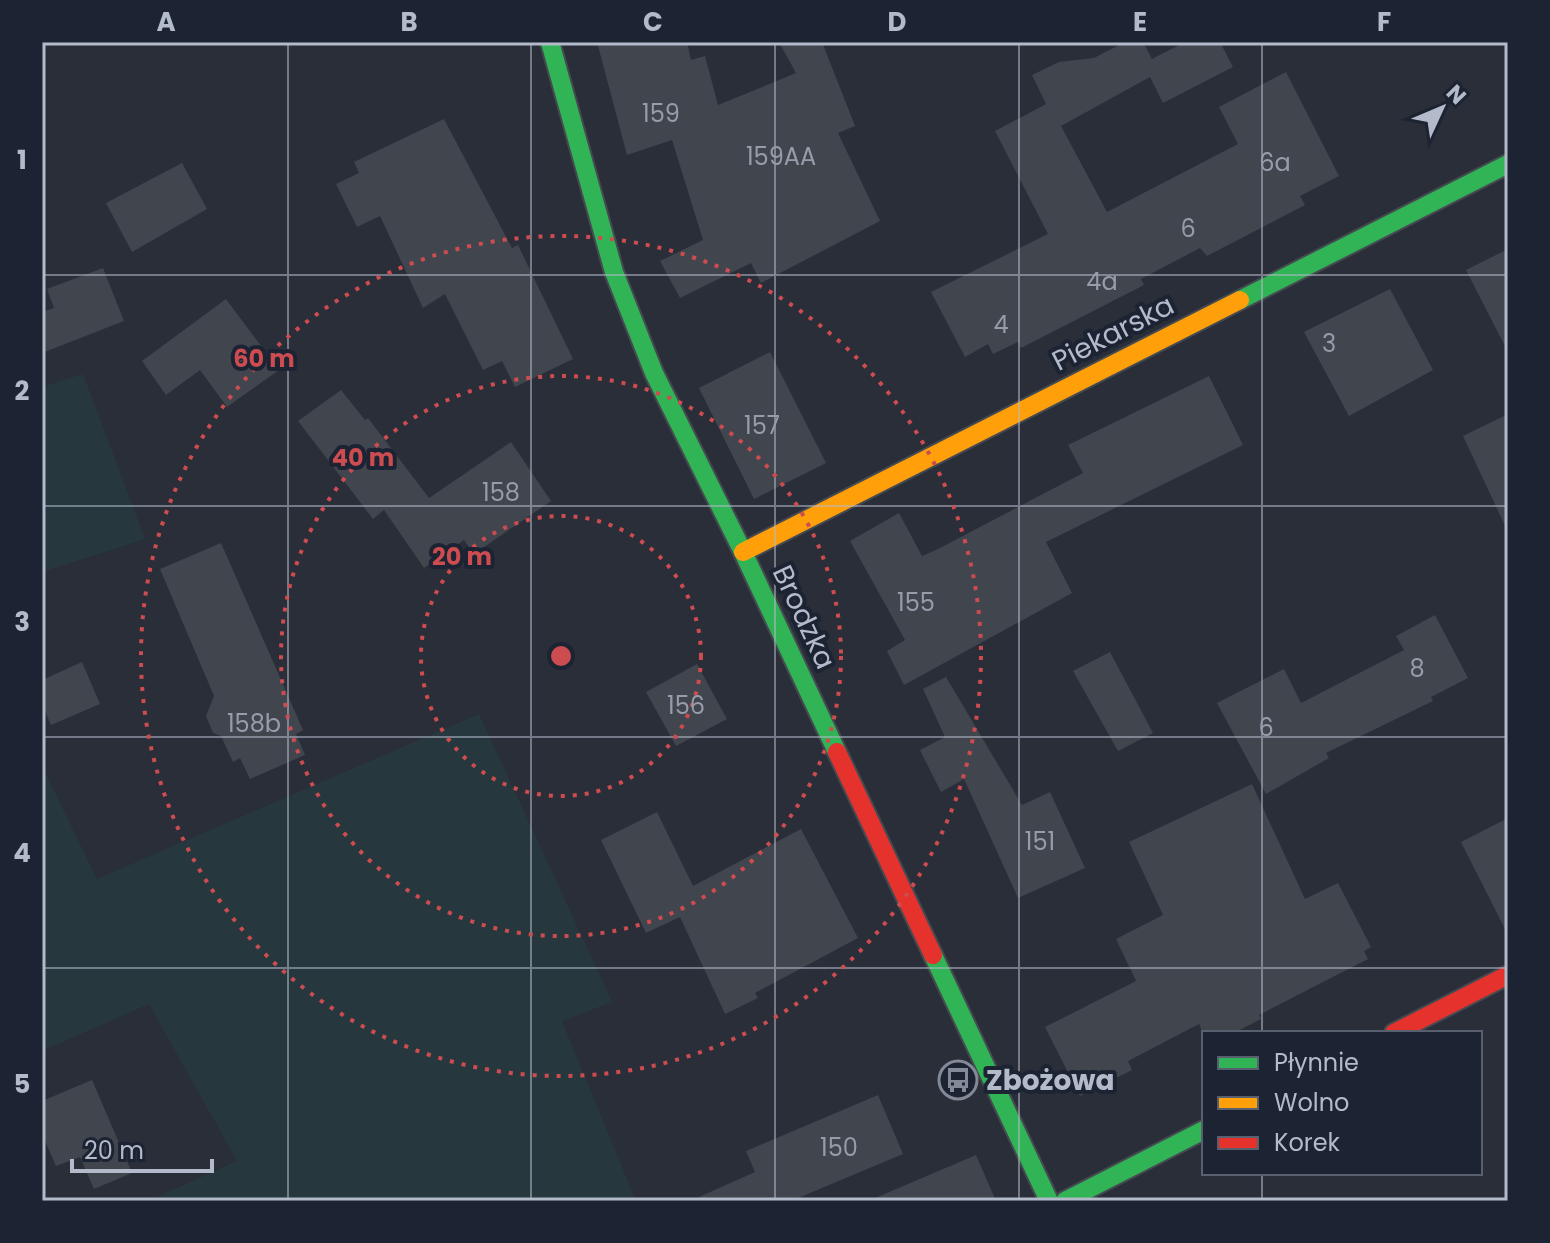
<svg xmlns="http://www.w3.org/2000/svg" width="1550" height="1243" font-family="Poppins,sans-serif">
  <style>
    .green { fill: #26383e }
    .building { fill: #41454e }
    .lines { fill: none; stroke-linecap: round; stroke-linejoin: round }
    .fast-casing { stroke: #454951; stroke-width: 22 }
    .slow-casing { stroke: #454951; stroke-width: 22 }
    .jam-casing { stroke: #454951; stroke-width: 22 }
    .fast { stroke: #30b455; stroke-width: 18 }
    .slow { stroke: #ff9f0a; stroke-width: 18 }
    .jam { stroke: #e5322d; stroke-width: 18 }
    .grid { fill: none; stroke: #b3bac9; stroke-width: 2; stroke-opacity: 0.55 }
    .ring { fill: none; stroke: #cd4c50; stroke-width: 4; stroke-dasharray: 4 8 }
    .labels { text-anchor: middle; dominant-baseline: central; stroke-width: 8; stroke-linejoin: round; paint-order: stroke }
    .number-label { font-size: 24px; fill: #969daa }
    .street-label { font-size: 28px; fill: #b3bac9; stroke: #1c2433 }
    .poi-label { font-size: 28px; font-weight: bold; fill: #b3bac9; stroke: #1c2433; text-anchor: start }
    .centre { fill: #cd4c50; stroke: #1c2433; stroke-width: 4 }
    .ring-label { font-size: 24px; text-anchor: middle; font-weight: bold; fill: #cd4c50; stroke: #1c2433; stroke-width: 8; stroke-linejoin: round; paint-order: stroke }
    .neatline { fill: none; stroke: #b3bac9; stroke-width: 3 }
    .grid-label { font-size: 26px; text-anchor: middle; font-weight: bold; fill: #b3bac9 }
  </style>
  <rect width="100%" height="100%" fill="#292e38"/>
  <!-- green -->
  <g class="green">
    <path d="M83 374 145 539 42 572V387Z"/>
    <path d="M479 714 612 1002 562 1021 636 1201H148L237 1161 149 1004 42 1051V766L97 879Z"/>
  </g>
  <!-- building -->
  <g class="building">
    <path d="M597 42H687L691 60 705 56 718 105 796 73 779 42H822L855 126 838 133 880 221 761 283 751 263 680 298 660 261 703 240 672 140 627 155Z"/>
    <path d="M1125 42H1143L1152 59 1185 42H1220L1233 67 1163 103 1150 77 1061 126 1107 212 1238 144 1219 107 1286 72 1339 176 1300 196 1305 205 1207 256 1200 248 1141 279 1144 285 1021 348 1018 342 993 354 988 344 965 357 931 292 1048 234 995 131 1046 104 1032 75 1059 62 1094 58Z"/>
    <path d="M444 119 512 248 518 245 573 359 515 387 502 361 483 370 445 294 423 308 380 216 357 227 336 184 359 173 354 162Z"/>
    <path d="M182 163 207 209 132 252 106 203Z"/>
    <path d="M1508 249V352L1466 270Z"/>
    <path d="M103 268 124 321 42 353V312L54 308 47 289Z"/>
    <path d="M1390 289 1433 370 1349 416 1304 332Z"/>
    <path d="M226 299 279 370 227 407 200 370 166 395 142 361Z"/>
    <path d="M770 352 826 463 754 499 699 388Z"/>
    <path d="M1209 376 1243 445 1046 542 1072 593 904 685 887 651 905 640 850 541 899 513 922 556 938 549 1083 473 1068 445Z"/>
    <path d="M341 390 365 420 368 418 429 498 511 442 551 501 474 554 464 540 424 568 384 510 373 519 298 421Z"/>
    <path d="M1508 414V532L1463 436Z"/>
    <path d="M221 543 303 730 296 734 305 755 250 779 240 758 233 762 221 736 213 733 206 716 214 696 160 569Z"/>
    <path d="M1435 615 1468 678 1431 697 1433 701 1326 753 1329 758 1266 794 1217 703 1284 669 1301 703 1404 650 1396 636Z"/>
    <path d="M1110 652 1153 733 1118 751 1073 671Z"/>
    <path d="M82 662 100 704 51 725 42 704V680Z"/>
    <path d="M697 664 727 719 676 746 646 692Z"/>
    <path d="M946 677 1022 805 1050 792 1085 868 1018 898 964 779 941 792 920 750 945 737 923 689Z"/>
    <path d="M1252 784 1305 899 1338 883 1371 947 1364 951 1368 959 1259 1015 1261 1019 1234 1033H1203L1199 1024 1128 1061 1132 1070 1080 1096 1045 1027 1136 981 1116 939 1163 915 1129 842Z"/>
    <path d="M657 812 693 886 801 829 858 938 755 993 758 998 725 1014 680 917 646 933 601 840Z"/>
    <path d="M1508 818V935L1461 842Z"/>
    <path d="M92 1080 132 1173 94 1189 80 1157 56 1166 42 1134V1101Z"/>
    <path d="M878 1095 903 1154 791 1201H690L755 1172 746 1151Z"/>
    <path d="M976 1155 996 1201H868Z"/>
  </g>
  <g class="lines">
    <!-- fast casing -->
    <g class="fast-casing">
      <g id="fast">
        <path d="M550 42 614 272 654 373 743 552 837 752"/>
        <path d="M1240 300 1508 164"/>
        <path d="M933 955 1049 1201"/>
        <path d="M1065 1201 1204 1130"/>
      </g>
    </g>
    <!-- slow casing -->
    <g class="slow-casing">
      <path id="slow" d="M743 552 1240 300"/>
    </g>
    <!-- jam casing -->
    <g class="jam-casing">
      <g id="jam">
        <path d="M837 752 933 955"/>
        <path d="M1394 1033 1508 975"/>
      </g>
    </g>
    <!-- fast -->
    <use href="#fast" class="fast"/>
    <!-- slow -->
    <use href="#slow" class="slow"/>
    <!-- jam -->
    <use href="#jam" class="jam"/>
  </g>
  <!-- grid -->
  <path class="grid" d="M288 42V1201M531 42V1201M775 42V1201M1019 42V1201M1262 42V1033M42 275H1508M42 506H1508M42 737H1508M42 968H1508M1262 1173V1201"/>
  <!-- distance rings -->
  <g class="ring">
    <circle cx="561" cy="656" r="140"/>
    <circle cx="561" cy="656" r="280"/>
    <circle cx="561" cy="656" r="420"/>
  </g>
  <!-- icons -->
  <defs>
    <g id="bus-ring" transform="scale(2)"><circle r="9.5" fill="#1c2433" stroke="#838996" stroke-width="1.5"/><path d="M-5-6H5V4H4V6H2V4H-2V6H-4V4H-5ZM-3.5-4V0h7V-4ZM-3.5 1.2v1.5H-2V1.2ZM2 1.2v1.5H3.5V1.2Z" fill="#838996"/></g>
  </defs>
  <g fill-rule="evenodd">
    <use href="#bus-ring" x="958" y="1080"/>
  </g>
  <g class="labels">
    <!-- number labels -->
    <g class="number-label">
      <text x="661" y="113">159</text>
      <text x="781" y="156">159AA</text>
      <text x="1275" y="162">6a</text>
      <text x="1188" y="228">6</text>
      <text x="1102" y="281">4a</text>
      <text x="1001" y="324">4</text>
      <text x="1329" y="343">3</text>
      <text x="762" y="425">157</text>
      <text x="501" y="492">158</text>
      <text x="916" y="602">155</text>
      <text x="1417" y="668">8</text>
      <text x="686" y="705">156</text>
      <text x="254" y="723">158b</text>
      <text x="1266" y="727">6</text>
      <text x="1040" y="841">151</text>
      <text x="839" y="1147">150</text>
    </g>
    <!-- street labels -->
    <g class="street-label">
      <text transform="translate(1113 333) rotate(-27)">Piekarska</text>
      <text transform="translate(804 617) rotate(65)">Brodzka</text>
    </g>
    <!-- poi labels -->
    <g class="poi-label">
      <text x="986" y="1080">Zbożowa</text>
    </g>
  </g>
  <circle cx="561" cy="656" r="12" class="centre"/>
  <g class="ring-label">
    <text x="264" y="367">60 m</text>
    <text x="363" y="466">40 m</text>
    <text x="462" y="565">20 m</text>
  </g>
  <!-- border -->
  <rect width="1550" height="1243" fill="none" stroke="#1c2433" stroke-width="88"/>
  <!-- legend -->
  <rect x="1202" y="1031" width="280" height="144" fill="#1c2433" stroke="#58606f" stroke-width="2"/>
  <rect x="1218" y="1057" width="40" height="12" fill="#30b455" stroke="#58606f" stroke-width="2"/>
  <text x="1274" y="1071" font-size="24" fill="#b3bac9">Płynnie</text>
  <rect x="1218" y="1097" width="40" height="12" fill="#ff9f0a" stroke="#58606f" stroke-width="2"/>
  <text x="1274" y="1111" font-size="24" fill="#b3bac9">Wolno</text>
  <rect x="1218" y="1137" width="40" height="12" fill="#e5322d" stroke="#58606f" stroke-width="2"/>
  <text x="1274" y="1151" font-size="24" fill="#b3bac9">Korek</text>
  <!-- north arrow -->
  <g transform="translate(1442 108) rotate(46)" stroke="#1c2433" stroke-width="6" paint-order="stroke">
  <path d="M0-6L14 30L0 20L-14 30Z" fill="#b3bac9"/>
  <text y="-12" font-size="22" font-weight="bold" text-anchor="middle" fill="#b3bac9">N</text>
  </g>
  <!-- scale -->
  <path d="M72 1159v12h140v-12" fill="none" stroke="#b3bac9" stroke-width="4"/>
  <text x="84" y="1159" font-size="24" fill="#b3bac9" stroke="#1c2433" stroke-width="6" paint-order="stroke">20 m</text>
  <rect x="44" y="44" width="1462" height="1155" class="neatline"/>
  <g class="grid-label">
    <text x="166" y="31">A</text>
    <text x="409" y="31">B</text>
    <text x="653" y="31">C</text>
    <text x="897" y="31">D</text>
    <text x="1140" y="31">E</text>
    <text x="1384" y="31">F</text>
    <text x="22" y="169">1</text>
    <text x="22" y="400">2</text>
    <text x="22" y="631">3</text>
    <text x="22" y="862">4</text>
    <text x="22" y="1093">5</text>
  </g>
</svg>
